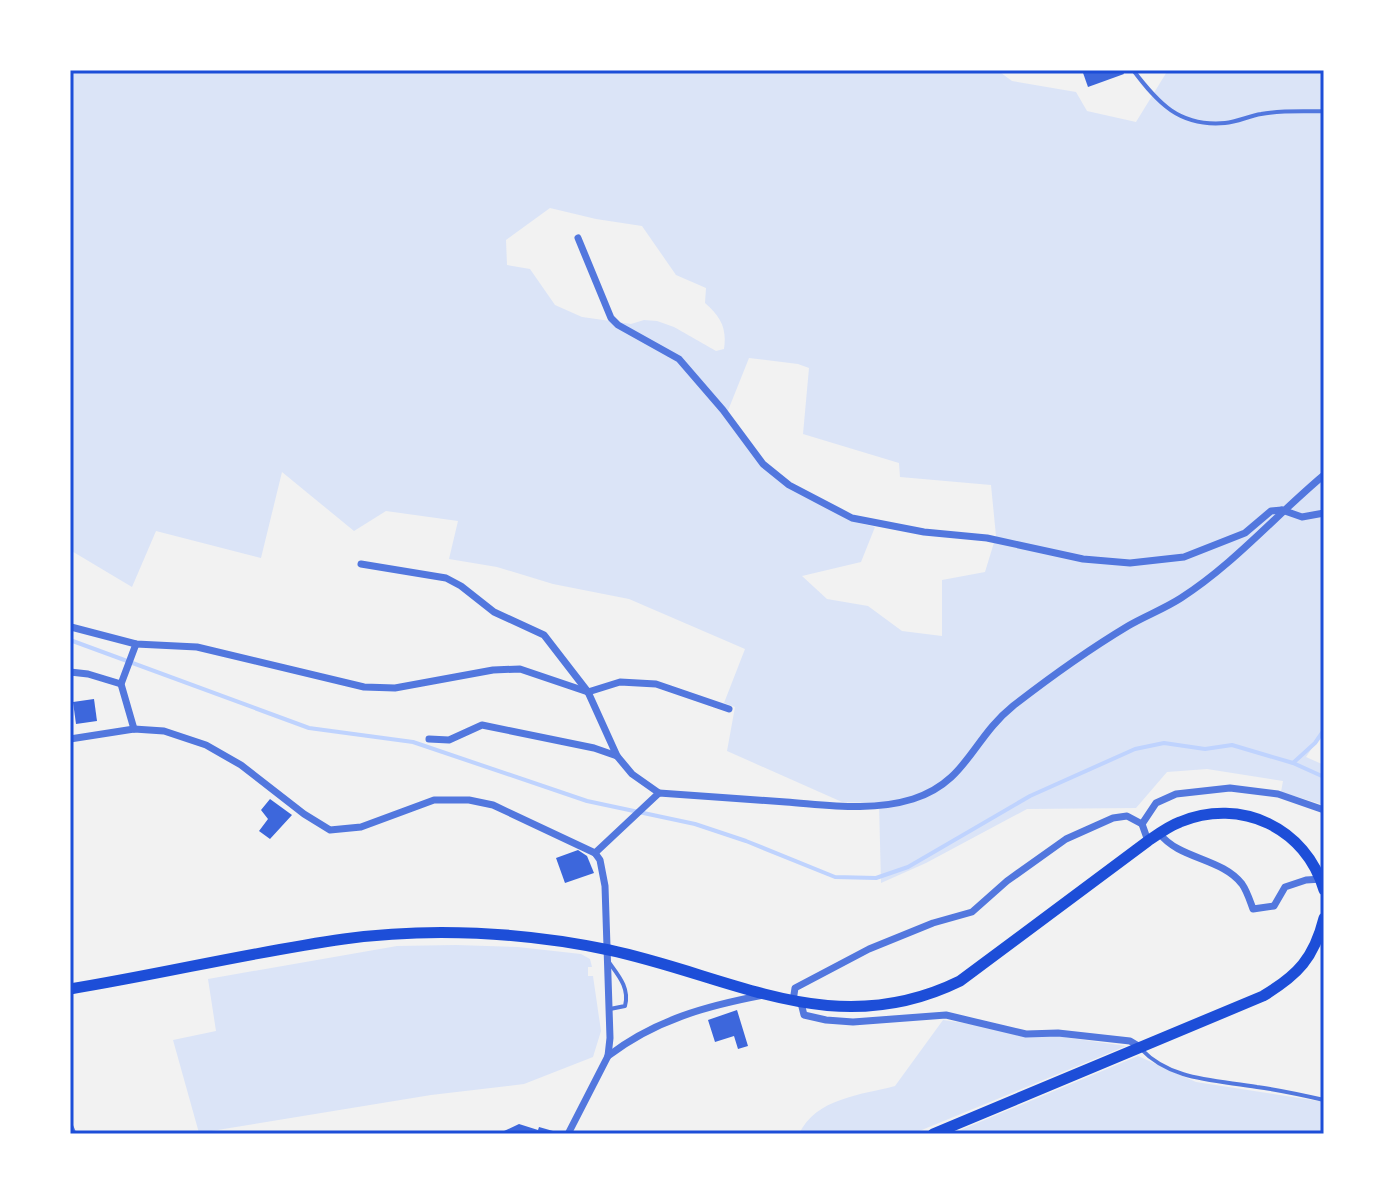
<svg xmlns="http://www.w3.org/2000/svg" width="1394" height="1204" font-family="Raleway,sans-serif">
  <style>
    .green { fill: #dbe4f7; fill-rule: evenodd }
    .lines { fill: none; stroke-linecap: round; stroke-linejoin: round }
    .stream { stroke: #bfd3fe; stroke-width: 4 }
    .building { fill: #3d67dc }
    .service { stroke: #5277de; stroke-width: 4 }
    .minor { stroke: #5277de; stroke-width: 7 }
    .primary { stroke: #1d4ed8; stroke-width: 11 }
    .neatline { fill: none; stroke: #1d4ed8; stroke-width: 3 }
  </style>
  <rect width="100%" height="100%" fill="#f2f2f2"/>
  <!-- green -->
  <g class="green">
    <path d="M70 70H997L1012 81 1076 92 1087 111 1136 122 1168 70H1324V730L1306 757 1324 765V805L1281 792 1283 781 1207 769 1167 772 1136 808 1027 809 926 863 881 883 879 803 842 802 727 751 735 707 724 703 745 649 629 599 553 584 497 567 449 559 458 521 386 511 354 531 282 472 261 558 156 531 132 587 70 550ZM550 208 596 219 642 226 676 275 706 288 705 303C721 317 727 328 724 349L716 351 674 327 657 321 644 320 631 324 582 317 555 305 530 269 507 265 506 240ZM749 358 798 364 809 368 803 434 899 463 900 477 991 485 996 536 985 572 942 580V636L902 631 868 606 827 599 802 576 861 562 875 527 851 521 759 463 725 418Z"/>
    <path d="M456 945 518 947 581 954 590 959 592 967H588V976H593L601 1031 593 1057 524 1084 431 1095 199 1133 173 1040 216 1031 208 979 397 946Z"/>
    <path d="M943 1020 1126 1046 912 1134H799C816 1098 861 1095 895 1086Z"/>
    <path d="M1138 1056 1196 1082 1318 1101 1324 1092V1134H951Z"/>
  </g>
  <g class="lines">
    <!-- stream -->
    <g class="stream">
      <path d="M70 640 309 728 413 742 587 801 695 824 746 841 835 877 876 878 908 867 1030 796 1135 749 1164 743 1205 749 1232 745 1293 763 1324 777"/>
      <path d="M1293 763 1315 743 1324 730"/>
    </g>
  </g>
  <!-- building -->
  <g class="building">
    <path d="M1082 70H1122L1124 74 1088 87Z"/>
    <path d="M94 699 97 721 76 724 73 702Z"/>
    <path d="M270 799 292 815 270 839 259 831 268 819 261 810Z"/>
    <path d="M578 850 587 856 594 873 565 883 556 858Z"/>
    <path d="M737 1010 748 1046 738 1049 734 1036 715 1042 708 1020Z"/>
    <path d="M519 1124 538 1130 539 1127 553 1131 552 1134H503L504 1131Z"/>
  </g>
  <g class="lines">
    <!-- service -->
    <g class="service">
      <path d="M1133 70C1158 103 1179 127 1225 123 1237 122 1249 116 1261 114 1281 110 1304 112 1324 111"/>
      <path d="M608 961C618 975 630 988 625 1006L610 1009"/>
      <path d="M1141 1049C1171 1081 1217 1080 1257 1087 1279 1090 1302 1095 1324 1100"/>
    </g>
    <!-- minor -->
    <g class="minor">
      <path d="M578 238 611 318 618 325 679 359 723 410 763 464 789 485 852 518 924 532 987 538 1083 559 1130 563 1184 557 1245 533 1271 511 1282 510"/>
      <path d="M1282 510 1302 517 1324 513"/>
      <path d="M361 564 446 578 461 586 494 612 544 635 588 692 617 756 632 774 659 793"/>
      <path d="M71 627 136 644 197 647 364 687 395 688 493 670 520 669 588 692"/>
      <path d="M70 672 88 674 121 684"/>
      <path d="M588 692 620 682 656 684 729 709"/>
      <path d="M134 729 121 684 136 644"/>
      <path d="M70 739 134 729 164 731 206 745 241 765 304 814 330 830 361 827 434 800H469L493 805 595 853 600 860 605 886 610 1038 608 1056 568 1134"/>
      <path d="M429 739 449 740 482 725 594 748 617 756"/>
      <path d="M1142 824 1156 803 1176 794 1230 788 1278 794 1324 810"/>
      <path d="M1160 834C1179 859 1222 858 1242 884 1247 891 1250 901 1253 909L1274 906 1285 887 1306 880 1322 879"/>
      <path d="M595 853 659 793C701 796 744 799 786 802 828 805 871 812 913 799 967 782 972 739 1013 706 1049 678 1088 650 1128 626 1145 616 1164 609 1181 598 1234 564 1276 515 1324 475"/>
      <path d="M793 1001 795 988 869 949 933 923 972 912 1007 881 1066 839 1113 818 1127 816 1142 824 1148 841"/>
      <path d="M801 1003 804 1015 826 1020 853 1022 946 1015 1026 1034 1058 1033 1130 1041 1140 1047"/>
      <path d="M608 1056C655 1020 706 1006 764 995"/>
      <path d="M70 1127 73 1134"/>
    </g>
    <!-- primary -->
    <g class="primary">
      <path d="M70 989C162 974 252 952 344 939 430 927 524 932 609 950 732 976 834 1043 960 981L1148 841C1158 834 1169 826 1180 822 1241 797 1306 828 1324 890"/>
      <path d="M933 1134 1263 996C1298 975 1314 958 1324 918"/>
    </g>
  </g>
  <!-- border -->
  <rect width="1394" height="1204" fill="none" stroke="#ffffff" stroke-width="144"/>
  <rect x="72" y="72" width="1250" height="1060" class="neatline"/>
</svg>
